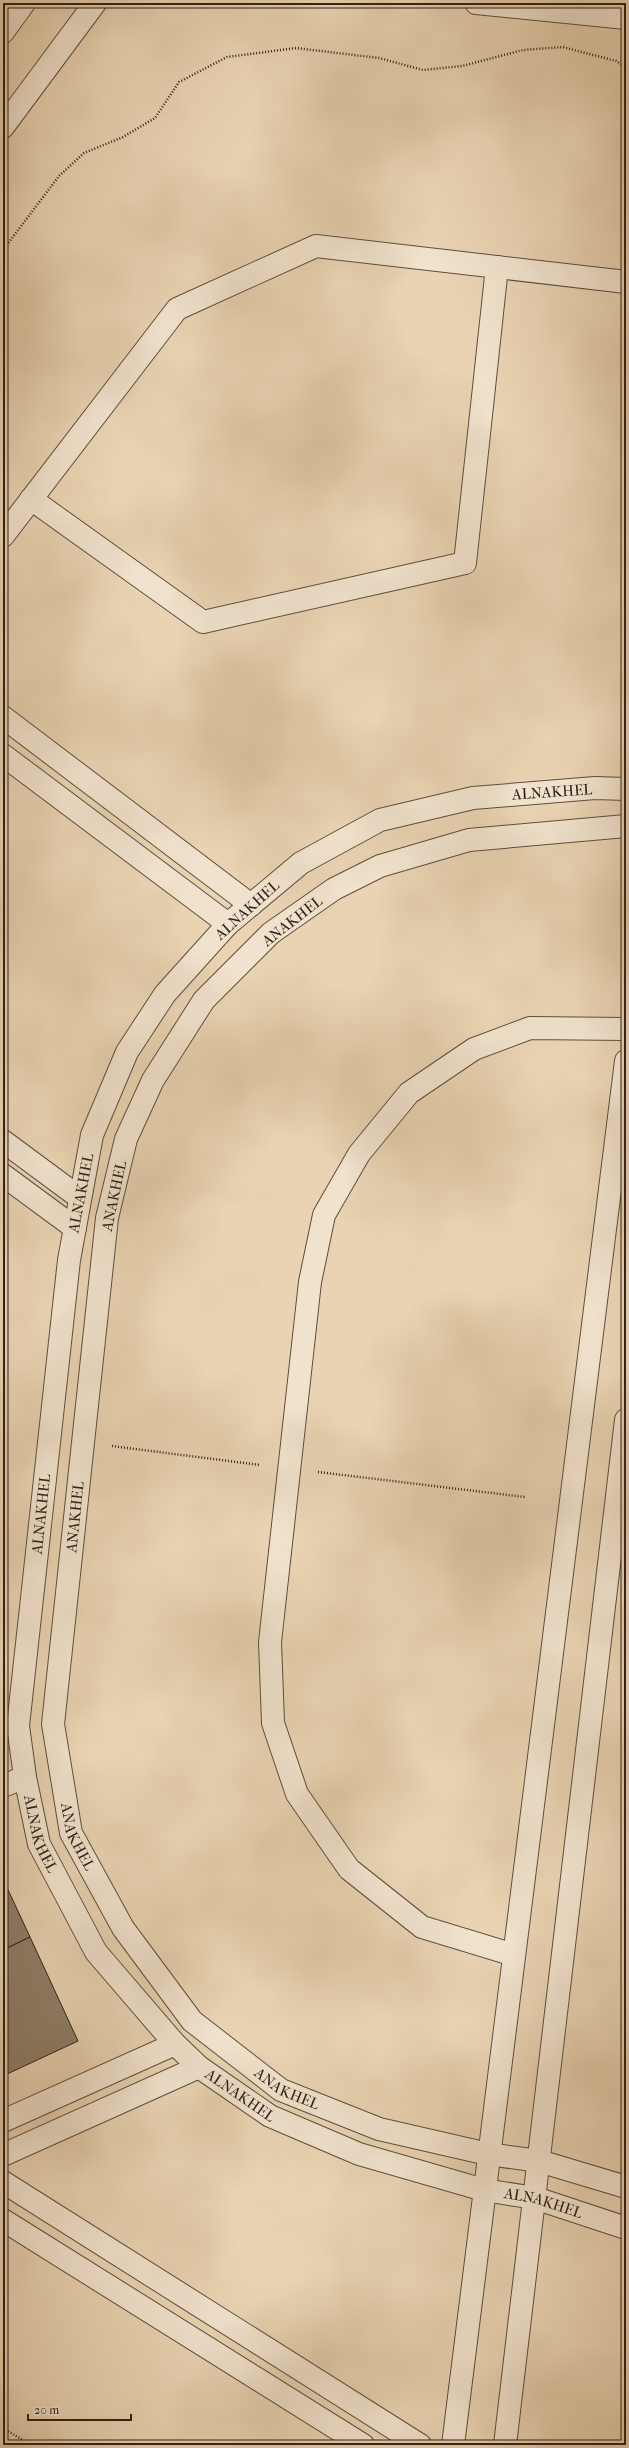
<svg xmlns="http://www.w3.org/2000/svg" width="629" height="2448" font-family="'IM FELL French Canon',serif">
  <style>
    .building { fill: #8f7e68; stroke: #2e2117 }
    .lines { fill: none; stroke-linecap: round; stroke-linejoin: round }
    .minor-casing { stroke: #5d4e3e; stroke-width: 24 }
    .path { stroke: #2e2117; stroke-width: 2.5; stroke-dasharray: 1 2; stroke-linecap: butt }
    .minor { stroke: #f1e2cd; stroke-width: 22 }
    .labels { text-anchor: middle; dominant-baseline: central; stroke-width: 3; stroke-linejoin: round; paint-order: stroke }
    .street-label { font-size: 15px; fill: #2e2117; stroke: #f1e2cd }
  </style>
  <rect width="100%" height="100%" fill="#e9d3b2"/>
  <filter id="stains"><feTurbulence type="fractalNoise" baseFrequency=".005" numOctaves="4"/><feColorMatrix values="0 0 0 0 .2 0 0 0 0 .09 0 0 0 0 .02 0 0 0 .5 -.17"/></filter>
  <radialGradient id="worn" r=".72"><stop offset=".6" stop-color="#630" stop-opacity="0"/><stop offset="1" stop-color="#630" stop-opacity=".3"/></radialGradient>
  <!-- building -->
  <g class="building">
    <path d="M3 1879 30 1937 3 1950Z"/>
    <path d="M30 1937 78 2041 5 2075 3 1950Z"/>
  </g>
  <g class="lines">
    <!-- minor casing -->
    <g class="minor-casing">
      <g id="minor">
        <path d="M476 3 626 18"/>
        <path d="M3 32 24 3"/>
        <path d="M3 127 95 3"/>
        <path d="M31 499 203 622 465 563 497 267"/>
        <path d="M3 536 177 309 316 246 626 282"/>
        <path d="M3 717 251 905"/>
        <path d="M3 755 228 924"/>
        <path id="s1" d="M626 789 595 788 473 798 380 820 301 863 228 924 165 994 127 1052 92 1135 69 1260 18 1726 25 1777 39 1844 96 1952 175 2044 199 2067 270 2116 359 2154 484 2190 535 2198 626 2228"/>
        <path id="s2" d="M626 826 469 840 380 866 334 889 271 933 204 1000 153 1080 126 1139 107 1218 53 1724 71 1833 123 1928 192 2021 281 2090 379 2129 488 2154 539 2161 626 2187"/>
        <path d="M3 1141 80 1198"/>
        <path d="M3 1175 75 1228"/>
        <path d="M3 1786 25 1777"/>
        <path d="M514 1955 422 1927 349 1869 297 1794 273 1723 270 1642 310 1282 324 1215 359 1154 409 1093 474 1049 530 1028 626 1029"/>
        <path d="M3 2121 175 2044"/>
        <path d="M3 2155 199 2067"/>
        <path d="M3 2182 420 2445"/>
        <path d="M3 2220 363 2445"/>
        <path d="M453 2445 626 1061"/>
        <path d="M505 2445 626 1420"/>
      </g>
    </g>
    <!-- path -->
    <g class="path">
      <path d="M3 250 59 176 84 153 123 137 155 118 179 82 227 57 296 48 379 58 423 70 462 66 523 50 563 47 616 61 626 67"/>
      <path d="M3 1432 6 1433"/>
      <path d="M112 1446 260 1465"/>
      <path d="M318 1472 525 1497"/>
      <path d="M3 2428 31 2445"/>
    </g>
    <!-- minor -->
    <use href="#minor" class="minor"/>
  </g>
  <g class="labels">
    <!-- street labels -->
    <g class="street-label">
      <text transform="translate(552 792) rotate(-4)">ALNAKHEL</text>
      <text transform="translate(247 910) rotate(-42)">ALNAKHEL</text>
      <text transform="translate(292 921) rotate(-38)">ANAKHEL</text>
      <text transform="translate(81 1193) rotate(-79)">ALNAKHEL</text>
      <text transform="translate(114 1196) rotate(-78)">ANAKHEL</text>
      <text transform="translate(41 1514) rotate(-84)">ALNAKHEL</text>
      <text transform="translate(75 1517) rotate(-84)">ANAKHEL</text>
      <text stroke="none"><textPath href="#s1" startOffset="1394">ALNAKHEL</textPath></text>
      <text stroke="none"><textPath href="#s2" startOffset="1339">ANAKHEL</textPath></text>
      <text stroke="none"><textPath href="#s2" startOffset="1675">ANAKHEL</textPath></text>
      <text stroke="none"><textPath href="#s1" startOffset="1730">ALNAKHEL</textPath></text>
      <text stroke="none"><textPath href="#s1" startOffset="2054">ALNAKHEL</textPath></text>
    </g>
  </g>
  <!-- margin -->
  <rect width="629" height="2448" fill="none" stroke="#e9d3b2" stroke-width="16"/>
  <rect x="4" y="4" width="621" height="2440" fill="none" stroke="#2e2117" stroke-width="2"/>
  <rect x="8" y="8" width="613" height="2432" fill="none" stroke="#2e2117"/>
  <!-- scale -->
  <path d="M28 2414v6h103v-6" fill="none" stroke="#2e2117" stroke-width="2"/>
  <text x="34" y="2414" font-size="12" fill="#2e2117" stroke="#f1e2cd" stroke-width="3" paint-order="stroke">20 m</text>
  <rect width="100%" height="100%" filter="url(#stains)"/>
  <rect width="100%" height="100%" fill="url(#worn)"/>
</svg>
